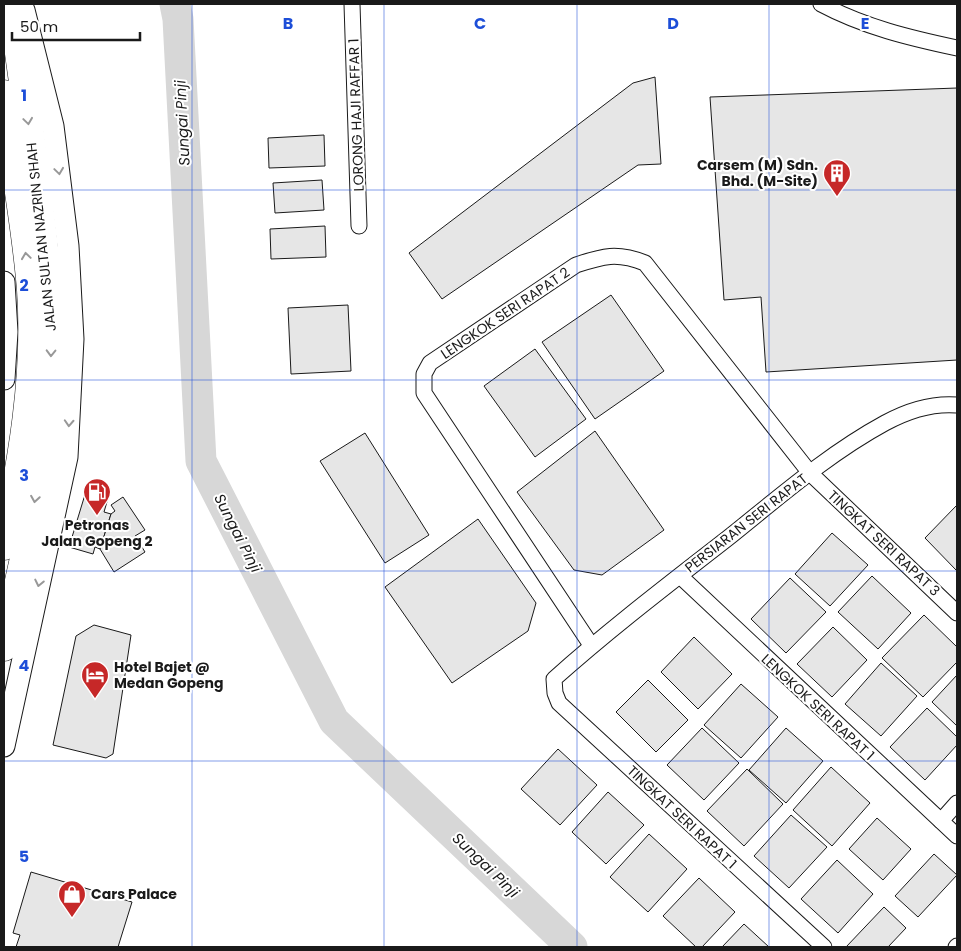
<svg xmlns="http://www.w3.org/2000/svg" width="961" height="951" font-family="Poppins,sans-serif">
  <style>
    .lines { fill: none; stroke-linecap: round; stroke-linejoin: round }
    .river { stroke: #d7d7d7; stroke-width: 31 }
    .building { fill: #e6e6e6; stroke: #1a1a1a }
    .street-casing { stroke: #1a1a1a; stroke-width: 17 }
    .secondary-casing { stroke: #1a1a1a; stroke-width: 23 }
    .highway-casing { stroke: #1a1a1a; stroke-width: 29 }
    .street { stroke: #fff; stroke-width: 15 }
    .secondary { stroke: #fff; stroke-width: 21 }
    .highway { stroke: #fff; stroke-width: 28 }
    .oneway { stroke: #989898 }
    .grid { fill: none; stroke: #1d4ed8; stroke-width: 1; stroke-opacity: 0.55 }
    .labels { text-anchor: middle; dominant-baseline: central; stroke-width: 4; stroke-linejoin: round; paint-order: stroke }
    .street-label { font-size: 14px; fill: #1a1a1a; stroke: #fff }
    .poi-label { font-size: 14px; font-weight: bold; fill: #1a1a1a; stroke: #fff; text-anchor: start }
    .water-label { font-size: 15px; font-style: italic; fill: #1a1a1a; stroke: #fff }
    .grid-label { font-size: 16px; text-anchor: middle; font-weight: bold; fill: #1d4ed8; stroke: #fff; stroke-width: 4; stroke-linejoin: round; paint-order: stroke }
  </style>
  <rect width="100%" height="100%" fill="#fff"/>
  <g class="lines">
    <!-- river -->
    <path class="river" d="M175 4 178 19 201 461 334 721 572 947"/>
  </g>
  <!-- building -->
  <g class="building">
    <path d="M655 77 661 164 638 165 442 299 409 253 633 83Z"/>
    <path d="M957 88V360L766 372 761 297 724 300 710 97Z"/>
    <path d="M324 135 325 166 269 168 268 138Z"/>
    <path d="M322 180 324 210 275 213 273 183Z"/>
    <path d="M325 226 326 257 271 259 270 229Z"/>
    <path d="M611 295 664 371 595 419 542 342Z"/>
    <path d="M348 305 351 371 291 374 288 308Z"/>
    <path d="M535 349 586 419 535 457 484 386Z"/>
    <path d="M595 431 664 530 602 575 574 570 517 492Z"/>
    <path d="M365 433 429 535 385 563 320 461Z"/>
    <path d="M87 488 109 495 104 512 111 514 100 549 95 547 93 554 69 547Z"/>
    <path d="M123 497 145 530 135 536 145 552 114 572 100 549 111 514 115 511 111 505Z"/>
    <path d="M957 505V571L925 538Z"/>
    <path d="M478 519 536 603 528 631 452 683 385 587Z"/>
    <path d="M832 533 868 565 830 606 795 574Z"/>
    <path d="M872 576 911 613 878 649 838 612Z"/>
    <path d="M790 578 826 612 786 653 751 619Z"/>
    <path d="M924 615 957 647V662L923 697 882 658Z"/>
    <path d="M94 625 131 635 113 754 106 758 53 745 76 636Z"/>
    <path d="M833 627 867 660 832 697 797 664Z"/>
    <path d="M694 637 732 674 698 709 661 672Z"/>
    <path d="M881 663 917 696 881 736 845 704Z"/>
    <path d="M957 675V726L932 702Z"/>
    <path d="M648 680 688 720 656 752 616 712Z"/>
    <path d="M741 684 778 717 741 758 704 725Z"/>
    <path d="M927 708 957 737V745L925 780 890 747Z"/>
    <path d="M702 728 739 763 704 800 667 765Z"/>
    <path d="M786 728 823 761 786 803 749 770Z"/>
    <path d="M558 749 597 785 560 825 521 789Z"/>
    <path d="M831 767 870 803 832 846 793 810Z"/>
    <path d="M747 769 783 804 744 846 707 811Z"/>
    <path d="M608 792 644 825 606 864 572 832Z"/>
    <path d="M791 815 827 847 789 888 754 856Z"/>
    <path d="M877 818 911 849 883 880 849 849Z"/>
    <path d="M649 834 687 869 648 912 610 877Z"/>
    <path d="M934 854 957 875 918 917 895 896Z"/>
    <path d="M837 860 873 894 838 933 801 899Z"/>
    <path d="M31 872 132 902 118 947H16L20 935 13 933Z"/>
    <path d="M699 878 735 912 702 947H696L663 916Z"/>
    <path d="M884 907 906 928 888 947H846Z"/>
    <path d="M744 924 769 947H722Z"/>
  </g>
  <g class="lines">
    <!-- street casing -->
    <g class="street-casing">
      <g id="street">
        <path d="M352 4 359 226"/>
        <path d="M821 4C864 27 910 38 957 48"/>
        <path d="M680 576 957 836"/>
        <path d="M591 645 424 393V374L430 363 576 265C603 256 617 252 645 263L810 473 957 613"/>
        <path d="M941 821 957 803"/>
        <path d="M824 947 559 703 555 693 554 679C610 629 669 584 728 538 778 498 828 454 885 423 907 411 932 403 957 405"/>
        <path d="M956 947 957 946"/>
      </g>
    </g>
    <!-- secondary casing -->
    <g class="secondary-casing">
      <g id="secondary">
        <path d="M4 282 7 332 4 379"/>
        <path d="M4 746 67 457 73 339 68 246 53 126 24 10"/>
      </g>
    </g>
    <!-- highway casing -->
    <g class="highway-casing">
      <g id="highway">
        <path d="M4 94C13 159 26 225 31 290 37 376 22 462 4 546"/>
        <path d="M4 647C23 562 46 474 50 387 53 328 47 271 40 213 32 143 22 74 12 4"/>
      </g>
    </g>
    <!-- street -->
    <use href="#street" class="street"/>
    <!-- secondary -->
    <use href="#secondary" class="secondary"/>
    <!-- highway -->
    <use href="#highway" class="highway"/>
  </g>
  <!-- one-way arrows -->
  <defs><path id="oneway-chevron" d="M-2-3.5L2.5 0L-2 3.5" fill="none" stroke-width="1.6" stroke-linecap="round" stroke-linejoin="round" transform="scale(1.25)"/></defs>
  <g class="oneway">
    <use href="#oneway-chevron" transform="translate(28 121) rotate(82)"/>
    <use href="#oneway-chevron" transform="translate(59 171) rotate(82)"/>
    <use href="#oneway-chevron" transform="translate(26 256) rotate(-98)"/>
    <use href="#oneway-chevron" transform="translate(51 353) rotate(91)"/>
    <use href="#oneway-chevron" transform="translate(69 423) rotate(93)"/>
    <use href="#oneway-chevron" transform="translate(35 499) rotate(99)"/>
    <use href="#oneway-chevron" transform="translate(39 583) rotate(102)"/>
  </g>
  <!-- grid -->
  <path class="grid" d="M192 4V947M384 4V947M577 4V947M769 4V947M4 190H957M4 380H957M4 571H957M4 761H957"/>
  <!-- icons -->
  <defs>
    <g id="building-pin" transform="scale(1.4375)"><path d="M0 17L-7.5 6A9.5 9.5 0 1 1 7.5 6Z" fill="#c62828" stroke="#fff"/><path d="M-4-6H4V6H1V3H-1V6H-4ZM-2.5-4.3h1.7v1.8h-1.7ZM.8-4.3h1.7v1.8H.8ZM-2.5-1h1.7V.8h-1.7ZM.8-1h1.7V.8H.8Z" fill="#fff"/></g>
    <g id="fuel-pin" transform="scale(1.4375)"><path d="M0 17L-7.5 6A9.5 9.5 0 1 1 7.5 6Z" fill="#c62828" stroke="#fff"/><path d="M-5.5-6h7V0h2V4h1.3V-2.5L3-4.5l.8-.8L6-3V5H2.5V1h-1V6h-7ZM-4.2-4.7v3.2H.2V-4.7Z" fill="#fff"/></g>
    <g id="hotel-pin" transform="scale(1.4375)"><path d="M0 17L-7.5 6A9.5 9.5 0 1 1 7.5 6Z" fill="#c62828" stroke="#fff"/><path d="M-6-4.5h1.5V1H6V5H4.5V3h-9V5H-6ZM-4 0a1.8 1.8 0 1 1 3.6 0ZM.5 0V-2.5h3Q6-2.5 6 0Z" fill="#fff"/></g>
    <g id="shop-pin" transform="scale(1.4375)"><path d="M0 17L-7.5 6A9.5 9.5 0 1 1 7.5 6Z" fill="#c62828" stroke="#fff"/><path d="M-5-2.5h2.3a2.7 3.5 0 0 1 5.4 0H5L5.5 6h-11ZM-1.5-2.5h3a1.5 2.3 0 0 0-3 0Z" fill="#fff"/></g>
  </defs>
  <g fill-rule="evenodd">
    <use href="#building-pin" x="837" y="173"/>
    <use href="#fuel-pin" x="97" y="492"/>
    <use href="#hotel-pin" x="95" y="675"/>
    <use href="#shop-pin" x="72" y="894"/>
  </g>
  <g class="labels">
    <!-- street labels -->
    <g class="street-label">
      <text transform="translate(356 115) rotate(-92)">LORONG HAJI RAFFAR 1</text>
      <text transform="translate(41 237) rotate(-96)">JALAN SULTAN NAZRIN SHAH</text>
      <text transform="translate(505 313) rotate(-34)">LENGKOK SERI RAPAT 2</text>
      <text transform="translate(746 523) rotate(-38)">PERSIARAN SERI RAPAT</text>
      <text transform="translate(884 543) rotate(43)">TINGKAT SERI RAPAT 3</text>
      <text transform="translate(818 707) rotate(43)">LENGKOK SERI RAPAT 1</text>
      <text transform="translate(682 817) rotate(43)">TINGKAT SERI RAPAT 1</text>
    </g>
    <!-- poi labels -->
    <g class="poi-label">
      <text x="818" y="165" text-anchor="end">Carsem (M) Sdn.<tspan x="818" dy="16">Bhd. (M-Site)</tspan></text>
      <text x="97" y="525" text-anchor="middle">Petronas<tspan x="97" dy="16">Jalan Gopeng 2</tspan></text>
      <text x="114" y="667">Hotel Bajet @<tspan x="114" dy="16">Medan Gopeng</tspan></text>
      <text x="91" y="894">Cars Palace</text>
    </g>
    <!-- water labels -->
    <g class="water-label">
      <text transform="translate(182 123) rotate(-93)">Sungai Pinji</text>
      <text transform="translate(238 533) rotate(63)">Sungai Pinji</text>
      <text transform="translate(486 865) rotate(44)">Sungai Pinji</text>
    </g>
  </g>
  <g class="grid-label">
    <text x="288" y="29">B</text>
    <text x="480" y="29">C</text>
    <text x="673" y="29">D</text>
    <text x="865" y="29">E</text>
    <text x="24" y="101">1</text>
    <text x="24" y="291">2</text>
    <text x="24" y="481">3</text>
    <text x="24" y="671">4</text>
    <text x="24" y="862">5</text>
  </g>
  <!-- border -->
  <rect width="961" height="951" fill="none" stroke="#1a1a1a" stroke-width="10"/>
  <!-- scale -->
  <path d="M12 32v8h128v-8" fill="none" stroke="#1a1a1a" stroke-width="2.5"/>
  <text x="20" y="32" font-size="15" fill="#1a1a1a" stroke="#ffffff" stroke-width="4" paint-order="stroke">50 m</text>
</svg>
